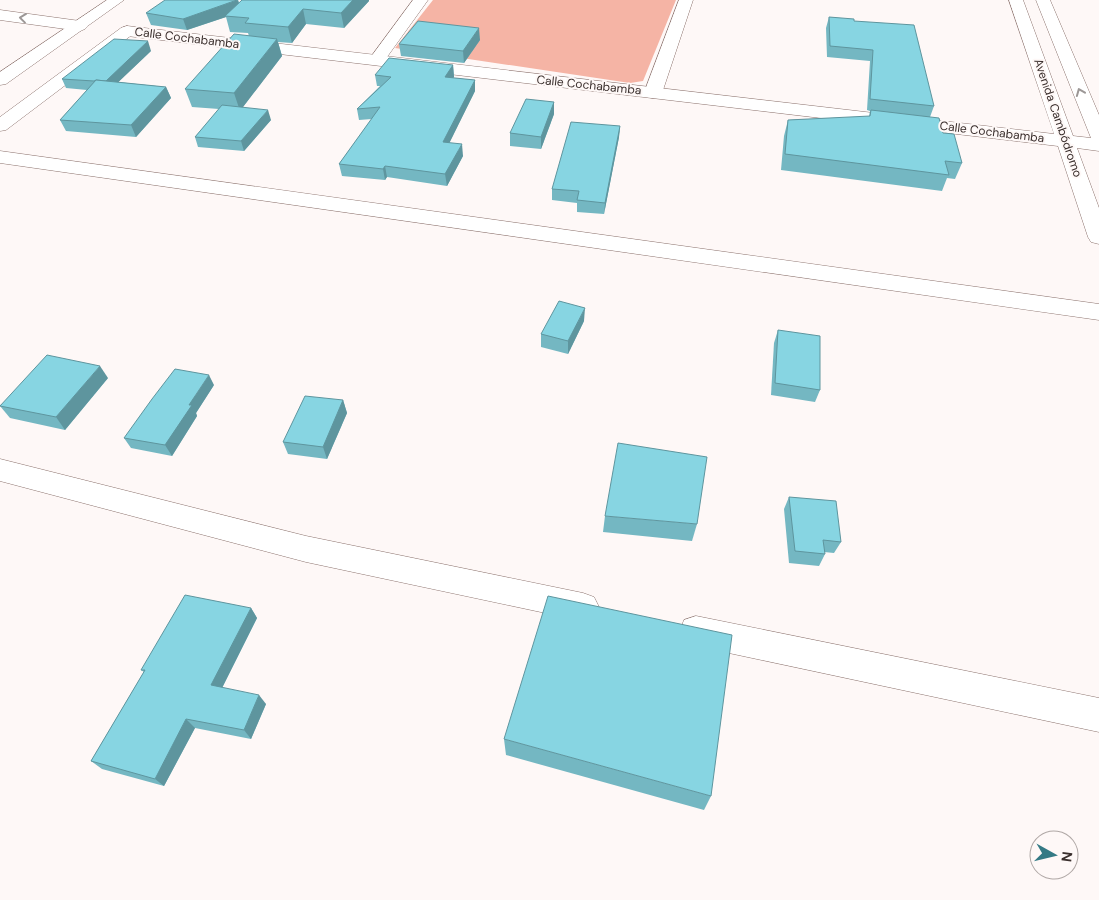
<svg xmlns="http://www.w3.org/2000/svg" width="1099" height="900" font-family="'DM Sans',sans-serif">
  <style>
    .forest { fill: #f5b4a5 }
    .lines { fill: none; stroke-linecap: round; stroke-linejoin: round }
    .minor-casing { stroke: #8c736e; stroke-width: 1 }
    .tertiary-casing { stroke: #8c736e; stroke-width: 1 }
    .minor { fill: #fff; fill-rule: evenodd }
    .tertiary { fill: #fff; fill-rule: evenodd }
    .wall { fill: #74b7c2 }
    .shaded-wall { fill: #5e959e }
    .building { fill: #87d5e2; stroke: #5e959e }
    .oneway { stroke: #9c9796 }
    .labels { text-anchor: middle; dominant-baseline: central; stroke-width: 4; stroke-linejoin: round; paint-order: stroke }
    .far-street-label { font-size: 12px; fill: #3a2f2d; stroke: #fef8f7 }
  </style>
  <rect width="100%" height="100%" fill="#fef8f7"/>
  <!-- forest -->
  <path class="forest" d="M433 0H676L643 81 630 83 395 48Z"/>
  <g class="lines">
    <!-- minor casing -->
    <g class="minor-casing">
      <g id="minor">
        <path d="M107 0H124L6 84 0 85V72Z"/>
        <path d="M413 0H428L382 64H370L368 61Z"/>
        <path d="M679 0H693L662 93 659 97 653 98 647 97 644 93Z"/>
        <path d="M127 26 133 28 135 31 133 34 6 130 0 131V117L121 28Z"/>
        <path d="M0 151 1099 304V320L0 163Z"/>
        <path d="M0 459 306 536 583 593 594 597 599 607 594 617 583 621 306 562 0 481Z"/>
        <path d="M696 616 1099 698V732L696 646 684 642 680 631 684 620Z"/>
      </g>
    </g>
    <!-- tertiary casing -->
    <g class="tertiary-casing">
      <g id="tertiary">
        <path d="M1009 0H1023L1073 136 1091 138 1036 0H1050L1099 115V151L1077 148 1099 208V244L1091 242 1088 237 1058 146 127 36 121 34 119 31 121 28 127 26 1054 134Z"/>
        <path d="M0 10 80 21 85 23 88 26 85 29 80 31 0 20Z"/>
      </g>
    </g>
    <!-- minor -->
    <use href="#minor" class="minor"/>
    <!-- tertiary -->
    <use href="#tertiary" class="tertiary"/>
  </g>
  <!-- wall -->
  <g class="wall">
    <path d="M238 0 239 3 242 0H369V1L344 28 306 24 292 43 278 42 282 56 242 108 271 120 244 151 198 147 195 137 219 109 192 107 185 89 249 36 248 33 230 32 226 17 187 30 151 25 146 13Z"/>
    <path d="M829 17 854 21 934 106 930 117 943 133 962 163 955 179 947 178 942 191 781 170 784 136 788 120 869 117 870 111 867 110 870 61 827 57 826 28Z"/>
    <path d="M480 40 464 63 401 56 399 44Z"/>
    <path d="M151 51 118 82 166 87 171 98 136 137 66 131 60 120 87 90 66 88 62 79Z"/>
    <path d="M453 65 454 77 453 78 475 80V91L449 143 463 156 447 186 387 177 385 180 342 176 339 164 372 119 359 120 357 109 380 86H377L375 75Z"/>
    <path d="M554 102V114L541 149 510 146V133Z"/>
    <path d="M620 126 619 137 604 214 577 212V203L552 200V189Z"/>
    <path d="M584 321 568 354 541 347V334Z"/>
    <path d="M778 330 820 390 815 402 771 395 774 343Z"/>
    <path d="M108 378 65 430 10 418 0 406V405Z"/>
    <path d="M214 385 196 413 197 416 172 456 131 448 124 438Z"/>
    <path d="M343 400 347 413 327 459 288 454 283 442Z"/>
    <path d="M789 497 841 542 834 553 824 552 825 554 819 566 789 563 784 509Z"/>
    <path d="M605 516 697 524 692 541 603 532Z"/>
    <path d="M251 608 257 618 222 688 266 704 251 739 195 728 164 786 102 769 91 761 144 672 141 670Z"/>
    <path d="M504 739 711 796 704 810 506 755Z"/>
  </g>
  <!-- shaded-wall -->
  <g class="shaded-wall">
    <path d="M238 0 241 11 225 16 226 17 187 30 183 19Z"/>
    <path d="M353 0H369V1L344 28 341 13Z"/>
    <path d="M303 9 306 24 292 43 288 27Z"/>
    <path d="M479 28 480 40 464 63 463 51Z"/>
    <path d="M277 39 282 56 240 111 234 93Z"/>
    <path d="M148 41 151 51 108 92 104 82Z"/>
    <path d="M453 65 454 77 446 88 445 77Z"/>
    <path d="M475 80V91L444 154 443 142Z"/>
    <path d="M166 87 171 98 136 137 131 125Z"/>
    <path d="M554 102V114L541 149V137Z"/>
    <path d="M268 110 271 120 244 151 241 141Z"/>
    <path d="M620 126 619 137 604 214 605 203Z"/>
    <path d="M462 144 463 156 447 186 445 174Z"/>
    <path d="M385 166 387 177 385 180 383 169Z"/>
    <path d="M585 308 584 321 568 354V341Z"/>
    <path d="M100 366 108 378 65 430 56 417Z"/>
    <path d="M209 375 214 385 196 413 197 416 172 456 165 445 189 405Z"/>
    <path d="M343 400 347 413 327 459 323 447Z"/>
    <path d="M251 608 257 618 219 694 211 685Z"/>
    <path d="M259 695 266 704 251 739 244 730Z"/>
    <path d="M186 719 195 728 164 786 155 779Z"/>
  </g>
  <!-- building -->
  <g class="building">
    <path d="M165 0H237L183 19 146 13Z"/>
    <path d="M242 0H353L341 13 303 9 288 27 245 23 249 18 225 16Z"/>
    <path d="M829 17 854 19V21L914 25 934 106 870 99 873 50 830 46Z"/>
    <path d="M418 21 479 28 463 51 399 44Z"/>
    <path d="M234 34 277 39 234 93 185 89Z"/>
    <path d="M114 39 148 41 106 81 96 80 94 81 62 79Z"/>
    <path d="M389 58 453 65 445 77 475 80 443 142 462 144 445 174 385 166 383 169 339 164 380 107 357 109 391 77 375 75Z"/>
    <path d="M96 80 166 87 131 125 60 120Z"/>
    <path d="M526 99 554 102 541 137 510 133Z"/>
    <path d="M222 105 268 110 241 141 195 137Z"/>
    <path d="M871 110 939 118 943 133 954 134 962 163 945 161 949 175 785 154 788 120 870 116Z"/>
    <path d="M571 122 620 126 605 203 577 200 579 191 552 189Z"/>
    <path d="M559 301 585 308 568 341 541 334Z"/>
    <path d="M778 330 820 336V390L775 383Z"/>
    <path d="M47 355 100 366 56 417 0 406Z"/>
    <path d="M175 369 209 375 189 405H192L165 445 124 438 152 399Z"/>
    <path d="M305 396 343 400 323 447 283 442Z"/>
    <path d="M618 443 707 457 697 524 605 516Z"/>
    <path d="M789 497 836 501 841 542 823 540 825 554 795 551Z"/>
    <path d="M185 595 251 608 211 685 259 695 244 730 186 719 155 779 91 761 145 670H141Z"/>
    <path d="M548 596 732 635 711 796 504 739Z"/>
  </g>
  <!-- one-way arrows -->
  <defs><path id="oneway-chevron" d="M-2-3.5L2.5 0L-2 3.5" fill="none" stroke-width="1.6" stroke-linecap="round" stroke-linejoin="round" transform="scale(1.25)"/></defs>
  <g class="oneway">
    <use href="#oneway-chevron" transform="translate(23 18) rotate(-173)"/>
    <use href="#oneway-chevron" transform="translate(1080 92) rotate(-112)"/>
  </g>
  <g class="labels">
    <!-- far-street labels -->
    <g class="far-street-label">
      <text transform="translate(187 38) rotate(7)">Calle Cochabamba</text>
      <text transform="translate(589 85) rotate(6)">Calle Cochabamba</text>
      <text transform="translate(1058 118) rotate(71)">Avenida Cambódromo</text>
      <text transform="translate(992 132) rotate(7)">Calle Cochabamba</text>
    </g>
  </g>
  <!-- north arrow -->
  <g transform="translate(1054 855) rotate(98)"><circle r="24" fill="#fef8f7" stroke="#b0a8a6"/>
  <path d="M0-4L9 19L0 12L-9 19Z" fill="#347a85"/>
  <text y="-8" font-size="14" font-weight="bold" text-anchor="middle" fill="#3a2f2d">N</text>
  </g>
</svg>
